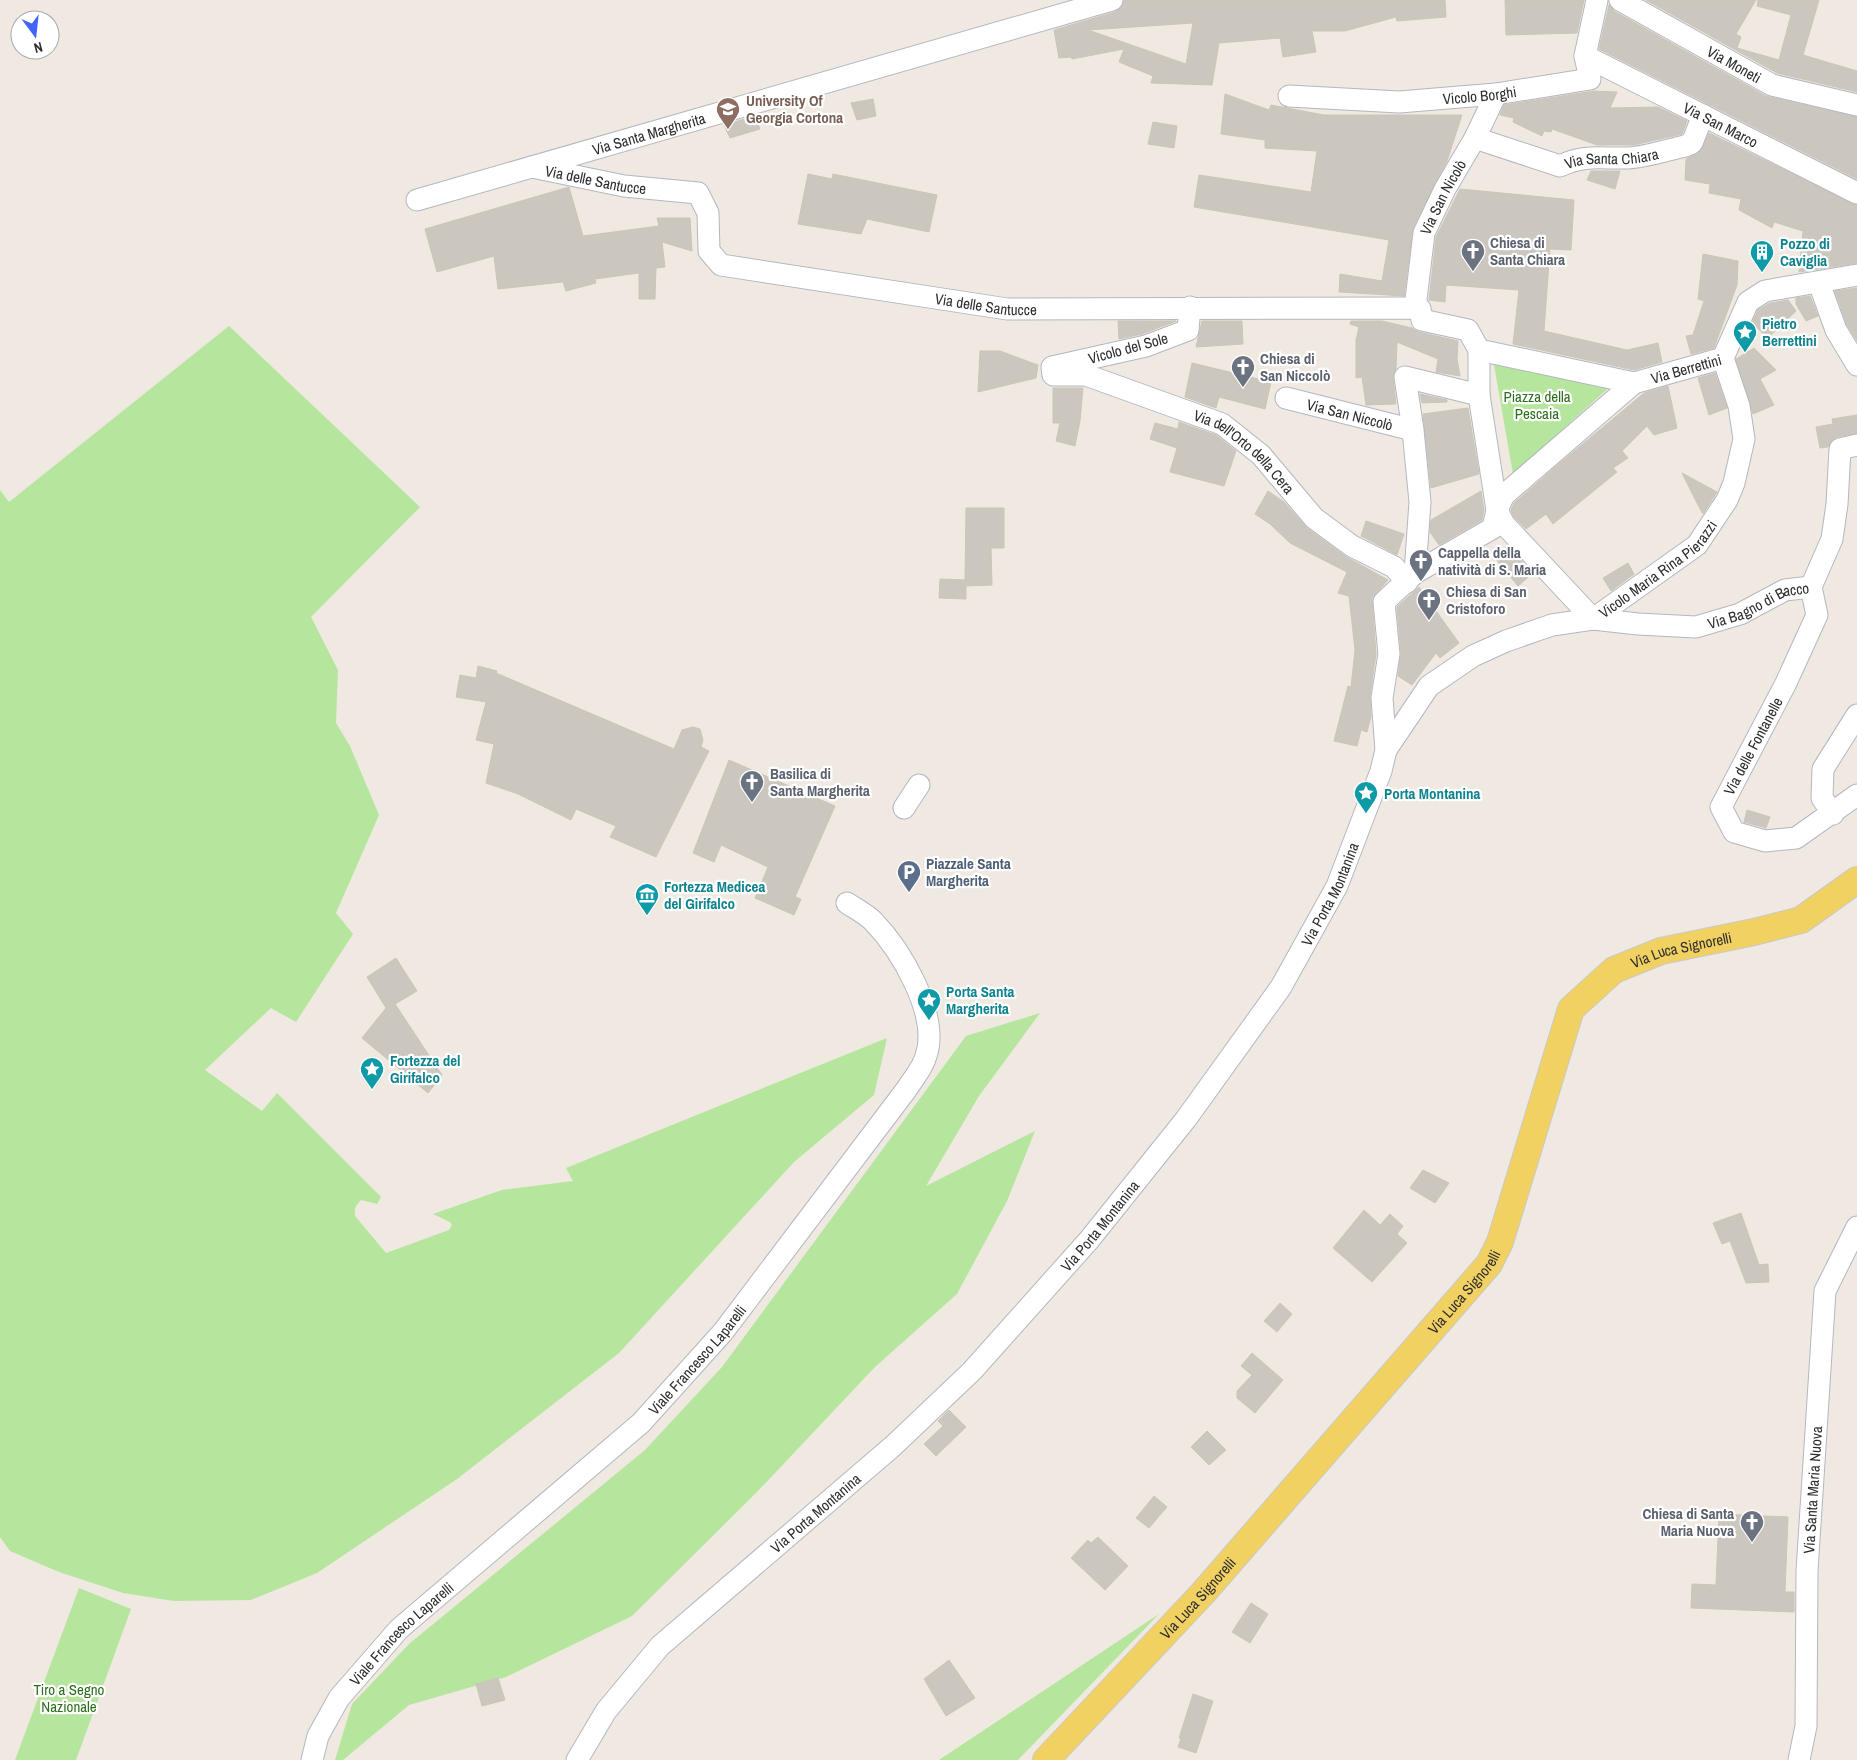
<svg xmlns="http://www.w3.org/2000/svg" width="1857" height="1760" font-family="'Archivo Narrow',sans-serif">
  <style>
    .green { fill: #b6e59e }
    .building { fill: #cbc7bf; stroke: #cbc5ba; fill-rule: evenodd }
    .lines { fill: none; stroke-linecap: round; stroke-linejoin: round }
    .minor-casing { stroke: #b4b7c1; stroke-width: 23 }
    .major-casing { stroke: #c9c9c9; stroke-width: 28 }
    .minor { stroke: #fff; stroke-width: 21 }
    .major { stroke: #f2d163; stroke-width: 26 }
    .labels { text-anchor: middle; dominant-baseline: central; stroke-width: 4.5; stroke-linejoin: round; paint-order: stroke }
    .street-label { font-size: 15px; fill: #2e2e2e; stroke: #fff }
    .education-label { font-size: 15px; font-weight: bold; fill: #785e54; stroke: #fff; text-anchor: start }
    .worship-label { font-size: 15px; font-weight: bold; fill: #5b616d; stroke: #fff; text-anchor: start }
    .culture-label { font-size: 15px; font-weight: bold; fill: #0d838f; stroke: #fff; text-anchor: start }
    .park-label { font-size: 15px; fill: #2c6e1b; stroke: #fff }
    .service-label { font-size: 15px; font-weight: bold; fill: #4e5e75; stroke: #fff; text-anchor: start }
  </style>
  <rect width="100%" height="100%" fill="#efe9e1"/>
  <!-- green -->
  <g class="green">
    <path d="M229 326 420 507 311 617 338 670 336 723 350 746 379 815 336 913 353 934 296 1022 271 1008 205 1070 262 1111 277 1093 381 1197 377 1204 361 1200C356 1205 354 1208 355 1216L386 1253 449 1230 452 1225 450 1222 433 1214 502 1190 573 1181 566 1168 887 1038 874 1095 794 1162 619 1353 457 1479 317 1573 251 1600 174 1601 123 1593 59 1572 10 1551 0 1537V490L9 502Z"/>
    <path d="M1493 359 1613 384 1513 474Z"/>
    <path d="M1040 1013 979 1096 926 1186 1035 1131 1007 1201 957 1294 875 1367 756 1493 632 1616 506 1677 409 1705 343 1760H335L352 1704 409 1644 645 1450 722 1367 966 1036Z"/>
    <path d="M79 1588 131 1609 76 1760H15Z"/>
    <path d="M1159 1614 1018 1760H939Z"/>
  </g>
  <!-- building -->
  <g class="building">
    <path d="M1124 0H1445L1446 17 1397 21 1396 17 1345 31H1312L1316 52 1283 57 1280 38 1219 43 1212 85 1151 83 1153 76 1119 62 1124 49 1072 59 1071 57 1059 58 1054 30 1115 12 1121 8ZM1193 23 1186 64 1088 30Z"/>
    <path d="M1505 0H1584L1577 33 1506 35Z"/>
    <path d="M1646 0H1756L1736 34 1741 37 1737 48 1779 60 1791 15 1757 6 1758 0H1819L1803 55 1857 71V92L1777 73Z"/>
    <path d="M1609 5 1614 11 1766 96 1857 117V179L1599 49Z"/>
    <path d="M1594 91 1617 92 1610 108 1658 107 1687 121 1682 134 1634 145H1597L1552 129 1551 132 1544 131 1542 136 1513 122 1514 118 1500 115 1504 105Z"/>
    <path d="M1225 94 1269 110 1271 105 1324 115H1462L1447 161 1413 228 1404 296 1339 292 1340 274 1382 281 1389 240 1194 207 1199 175 1311 192 1317 151 1265 148V140L1221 134Z"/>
    <path d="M873 99 876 116 857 120 851 103Z"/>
    <path d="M755 116 760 129 730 138 724 125Z"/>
    <path d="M1153 122 1177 126 1174 148 1148 144Z"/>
    <path d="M1709 133 1857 205V263L1799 272 1803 231 1774 222 1772 228 1739 210 1741 199 1709 193 1710 184 1685 180 1686 159 1701 151Z"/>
    <path d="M1591 171H1620L1615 189 1587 180Z"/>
    <path d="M808 174 832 179 833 174 937 195 929 232 867 219 861 234 798 224Z"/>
    <path d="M569 187 583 236 659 226 657 218H690L692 251 662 242 665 267 656 268 655 299H639V273L595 279 596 283 566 291 563 282 498 289 494 256 437 272 425 229Z"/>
    <path d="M1460 189 1574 200 1571 250 1550 249 1544 331 1627 350 1658 343 1662 362 1634 370 1513 344 1519 290 1446 285 1445 302 1429 300 1436 237Z"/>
    <path d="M1703 254 1738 261 1737 285 1714 348 1691 354 1686 336 1693 335 1704 301 1698 299Z"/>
    <path d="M1857 288V341L1847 325 1835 291Z"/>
    <path d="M1810 296 1818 316 1806 321 1796 304V298Z"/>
    <path d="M1788 300 1796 311 1768 338 1752 323 1758 310 1770 303Z"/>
    <path d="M1118 321H1176L1142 334 1119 339Z"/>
    <path d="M1202 321H1242L1243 344 1196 347Z"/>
    <path d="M1351 321H1382L1412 328 1419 332 1458 341 1457 359 1460 376 1436 372 1438 359 1397 342 1396 368 1393 378 1396 404 1366 405 1362 377 1356 378V340L1359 327 1350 324Z"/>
    <path d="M1754 348 1776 370 1760 379 1774 405 1753 414 1736 359Z"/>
    <path d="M980 351H1000L1038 365 1036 378 978 392Z"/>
    <path d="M1192 363 1271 382 1265 409 1219 397 1216 408 1185 397Z"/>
    <path d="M1715 373 1727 408 1709 415 1698 378Z"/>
    <path d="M1668 386 1677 428 1654 435 1647 426 1622 451 1628 458 1613 468 1617 472 1553 524 1546 514 1526 529 1514 517 1511 510 1514 503 1561 462 1644 393Z"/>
    <path d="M1053 388H1083L1080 421 1075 446 1056 441 1060 423H1053Z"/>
    <path d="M1420 394 1447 400V402L1422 403Z"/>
    <path d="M1468 408 1479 474 1431 488 1423 414Z"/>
    <path d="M1857 415V433L1837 437 1831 441 1828 447 1820 448 1816 427 1833 424 1832 419Z"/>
    <path d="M1179 422 1216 435 1236 451 1224 486 1170 472 1177 448 1150 439 1155 423 1178 429Z"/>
    <path d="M1682 473 1717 492 1703 514 1698 505Z"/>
    <path d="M1268 491 1284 502 1307 528 1345 556 1388 580 1372 598 1376 654 1370 696 1371 716 1367 732 1361 730 1357 746 1334 741 1348 686 1351 687 1355 650 1349 596 1338 593 1347 572 1290 543 1270 524 1255 514Z"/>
    <path d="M1481 491 1484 510 1482 520 1439 545 1430 532 1431 520Z"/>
    <path d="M966 508H1004V548H991L992 585 966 586V599L939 598 940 579 965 580Z"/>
    <path d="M1366 521 1404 534 1397 555 1361 536Z"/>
    <path d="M1507 546 1533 573 1518 586 1495 558Z"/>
    <path d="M1628 563 1634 574 1611 591 1603 578Z"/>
    <path d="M1419 587 1459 643 1440 658 1436 653 1412 685 1398 676 1401 653 1397 607Z"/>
    <path d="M478 666 497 671 496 673 674 749 682 730 693 727 700 729 703 740 701 747 709 751 656 857 610 837 616 826 576 809 571 820 518 794 486 783 494 744 476 740 486 702 456 697 460 675 476 678Z"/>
    <path d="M729 760 835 806 795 897 801 899 794 915 755 898 768 867 721 845 714 862 693 853Z"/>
    <path d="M1747 810 1770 817 1766 828 1744 822Z"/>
    <path d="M396 958 417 991 395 1004 442 1075 428 1093 362 1038 386 1008 367 977Z"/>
    <path d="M1423 1170 1449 1183 1435 1203 1410 1188Z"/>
    <path d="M1364 1210 1380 1225 1390 1214 1403 1226 1397 1234 1407 1243 1372 1282 1333 1248Z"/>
    <path d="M1741 1213 1759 1265 1768 1264 1769 1282 1746 1283 1730 1241 1722 1244 1713 1223Z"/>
    <path d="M1280 1303 1292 1314 1277 1332 1264 1321Z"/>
    <path d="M1252 1353 1283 1380 1255 1413 1237 1398V1391L1252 1375 1241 1366Z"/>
    <path d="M949 1410 966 1427 936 1456 924 1444 943 1426 938 1421Z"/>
    <path d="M1207 1431 1226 1450 1209 1465 1191 1447Z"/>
    <path d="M1154 1496 1167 1507 1149 1528 1136 1518Z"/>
    <path d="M1719 1514 1788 1517 1785 1592H1794V1612L1691 1608 1692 1584 1716 1585Z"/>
    <path d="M1098 1537 1128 1566 1105 1590 1071 1558 1088 1540 1091 1543Z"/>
    <path d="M1251 1603 1268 1614 1250 1643 1232 1632Z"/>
    <path d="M949 1660 975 1698 946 1716 924 1679Z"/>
    <path d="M498 1678 505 1700 482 1706 476 1684Z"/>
    <path d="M1193 1694 1213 1701 1196 1753 1178 1747 1181 1739 1179 1738Z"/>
  </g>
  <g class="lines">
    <!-- minor casing -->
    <g class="minor-casing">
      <g id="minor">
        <path id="s1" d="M1620 0 1772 85 1857 105"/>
        <path id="s2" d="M1585 56 1857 193"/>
        <path id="s3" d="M1289 96 1399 102 1496 94 1590 79 1585 56 1597 0"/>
        <path id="s4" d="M1475 138 1560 166C1585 154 1601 159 1628 158 1647 157 1667 150 1685 146L1692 143 1703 115"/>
        <path id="s5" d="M532 167 624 186 698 193 708 213 709 251 721 265 1007 309 1415 308 1420 309 1422 320 1468 330 1479 350"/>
        <path id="s6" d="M417 200 1112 0"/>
        <path d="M1819 283 1836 330 1857 365"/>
        <path id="s7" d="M1190 307 1188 330 1146 346 1052 367 1053 375H1086L1222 424 1261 455 1314 518 1352 546 1394 567 1407 582"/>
        <path id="s8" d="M1415 308 1424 233 1445 189 1475 138 1496 94"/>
        <path d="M1479 350 1634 383 1504 495 1497 510 1479 395Z"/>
        <path id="s9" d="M1634 383 1723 358 1748 302 1765 291 1857 275"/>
        <path id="s10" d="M1286 398 1413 430"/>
        <path d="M1415 573 1420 502 1413 430 1405 377 1479 395"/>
        <path d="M1811 587 1817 615 1786 683 1721 807 1734 832 1765 841 1796 838 1857 795"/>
        <path id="s11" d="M1593 619 1638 624 1696 627 1740 614 1785 590 1811 587 1832 539 1837 504 1840 449 1857 445"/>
        <path id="s12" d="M1386 750 1429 686 1473 656 1506 641 1552 625 1593 619 1697 545 1727 500 1734 483 1744 439 1739 406 1723 358"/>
        <path d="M904 808 919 785"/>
        <path d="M1833 814 1822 798 1823 769 1857 715"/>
        <path id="s13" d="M312 1760 318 1736 339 1698 399 1629 641 1423 723 1332 906 1090C913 1079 923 1068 926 1056 940 1015 901 950 873 921 866 914 856 909 847 903"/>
        <path id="s14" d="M577 1760 606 1711 660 1646 893 1446 972 1371 1089 1240 1186 1119 1281 987 1337 886 1381 771 1386 750 1382 698 1389 654 1384 602 1415 573 1493 528 1497 510 1504 524 1593 619"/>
        <path id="s15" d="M1799 1760 1806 1726 1807 1571 1825 1291 1857 1227"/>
      </g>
    </g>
    <!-- major casing -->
    <g class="major-casing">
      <g id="major">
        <path id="s16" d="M1046 1760 1203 1593 1489 1264 1500 1242 1571 1009 1614 970 1661 951 1754 932 1801 920 1857 880"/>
      </g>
    </g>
    <!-- minor -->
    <use href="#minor" class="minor"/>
    <!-- major -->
    <use href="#major" class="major"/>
  </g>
  <!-- icons -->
  <defs>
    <g id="university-pin" transform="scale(1.25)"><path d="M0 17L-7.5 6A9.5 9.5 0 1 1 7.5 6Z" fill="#8d6e63" stroke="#fff"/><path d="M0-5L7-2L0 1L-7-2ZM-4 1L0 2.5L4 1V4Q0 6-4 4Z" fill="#fff"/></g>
    <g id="church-pin" transform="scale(1.25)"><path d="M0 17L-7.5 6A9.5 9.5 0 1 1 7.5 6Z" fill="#6b7280" stroke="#fff"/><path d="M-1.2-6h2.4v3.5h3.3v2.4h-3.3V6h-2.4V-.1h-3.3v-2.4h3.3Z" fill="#fff"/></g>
    <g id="building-pin" transform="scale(1.25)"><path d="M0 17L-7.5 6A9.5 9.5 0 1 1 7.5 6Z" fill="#0f9aa8" stroke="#fff"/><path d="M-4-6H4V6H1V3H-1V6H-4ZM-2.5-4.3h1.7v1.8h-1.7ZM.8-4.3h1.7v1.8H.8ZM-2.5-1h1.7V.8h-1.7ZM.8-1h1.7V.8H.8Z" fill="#fff"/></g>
    <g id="sight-pin" transform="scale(1.25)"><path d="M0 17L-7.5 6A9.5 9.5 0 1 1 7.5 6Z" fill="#0f9aa8" stroke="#fff"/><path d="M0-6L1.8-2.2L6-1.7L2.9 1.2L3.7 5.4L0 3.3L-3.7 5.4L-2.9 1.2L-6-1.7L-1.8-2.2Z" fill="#fff"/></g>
    <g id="parking-pin" transform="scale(1.25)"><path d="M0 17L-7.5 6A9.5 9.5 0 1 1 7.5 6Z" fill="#5c6f8a" stroke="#fff"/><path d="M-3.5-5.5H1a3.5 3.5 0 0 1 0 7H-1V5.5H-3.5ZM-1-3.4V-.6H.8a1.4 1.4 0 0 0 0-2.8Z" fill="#fff"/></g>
    <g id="museum-pin" transform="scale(1.25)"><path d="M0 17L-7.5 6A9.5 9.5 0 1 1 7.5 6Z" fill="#0f9aa8" stroke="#fff"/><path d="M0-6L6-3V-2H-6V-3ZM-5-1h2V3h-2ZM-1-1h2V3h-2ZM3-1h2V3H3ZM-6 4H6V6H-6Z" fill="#fff"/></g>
  </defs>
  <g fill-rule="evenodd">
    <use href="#university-pin" x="728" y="109"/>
    <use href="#church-pin" x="1473" y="251"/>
    <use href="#building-pin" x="1762" y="252"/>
    <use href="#sight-pin" x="1745" y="332"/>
    <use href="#church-pin" x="1243" y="367"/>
    <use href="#church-pin" x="1421" y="561"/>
    <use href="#church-pin" x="1429" y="600"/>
    <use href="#church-pin" x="752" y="782"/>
    <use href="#sight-pin" x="1366" y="793"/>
    <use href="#parking-pin" x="909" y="872"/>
    <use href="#museum-pin" x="647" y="895"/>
    <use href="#sight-pin" x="929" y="1000"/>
    <use href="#sight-pin" x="372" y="1069"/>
    <use href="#church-pin" x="1752" y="1522"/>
  </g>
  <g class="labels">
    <!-- street labels -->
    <g class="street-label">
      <text stroke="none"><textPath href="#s1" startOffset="131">Via Moneti</textPath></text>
      <text stroke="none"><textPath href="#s3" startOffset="191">Vicolo Borghi</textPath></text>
      <text stroke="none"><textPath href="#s2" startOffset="152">Via San Marco</textPath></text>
      <text stroke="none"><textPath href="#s6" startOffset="241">Via Santa Margherita</textPath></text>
      <text stroke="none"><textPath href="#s4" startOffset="142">Via Santa Chiara</textPath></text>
      <text stroke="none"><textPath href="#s5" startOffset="65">Via delle Santucce</textPath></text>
      <text stroke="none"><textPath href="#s8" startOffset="116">Via San Nicolò</textPath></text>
      <text stroke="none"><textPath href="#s5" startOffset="515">Via delle Santucce</textPath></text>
      <text transform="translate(1128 348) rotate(-15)">Vicolo del Sole</text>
      <text stroke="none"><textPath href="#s9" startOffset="54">Via Berrettini</textPath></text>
      <text stroke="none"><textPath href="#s10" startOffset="66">Via San Niccolò</textPath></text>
      <text stroke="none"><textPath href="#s7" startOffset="384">Via dell'Orto della Cera</textPath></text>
      <text stroke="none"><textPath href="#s12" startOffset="339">Vicolo Maria Rina Pierazzi</textPath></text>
      <text stroke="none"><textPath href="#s11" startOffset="170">Via Bagno di Bacco</textPath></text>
      <text transform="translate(1753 746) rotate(-62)">Via delle Fontanelle</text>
      <text stroke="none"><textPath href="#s14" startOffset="1156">Via Porta Montanina</textPath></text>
      <text stroke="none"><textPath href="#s16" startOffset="1062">Via Luca Signorelli</textPath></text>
      <text stroke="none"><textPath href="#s14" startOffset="751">Via Porta Montanina</textPath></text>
      <text stroke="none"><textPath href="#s16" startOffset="628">Via Luca Signorelli</textPath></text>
      <text stroke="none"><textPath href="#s13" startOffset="562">Viale Francesco Laparelli</textPath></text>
      <text stroke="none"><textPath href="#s15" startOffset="271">Via Santa Maria Nuova</textPath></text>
      <text stroke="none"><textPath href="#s14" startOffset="346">Via Porta Montanina</textPath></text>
      <text stroke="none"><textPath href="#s16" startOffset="222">Via Luca Signorelli</textPath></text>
      <text stroke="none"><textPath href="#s13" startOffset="158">Viale Francesco Laparelli</textPath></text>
    </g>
    <!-- education labels -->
    <g class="education-label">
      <text x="746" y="100">University Of<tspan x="746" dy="17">Georgia Cortona</tspan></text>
    </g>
    <!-- worship labels -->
    <g class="worship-label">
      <text x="1490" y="242">Chiesa di<tspan x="1490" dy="17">Santa Chiara</tspan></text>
      <text x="1260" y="358">Chiesa di<tspan x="1260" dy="17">San Niccolò</tspan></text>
      <text x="1438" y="552">Cappella della<tspan x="1438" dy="17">natività di S. Maria</tspan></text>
      <text x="1446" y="591">Chiesa di San<tspan x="1446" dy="17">Cristoforo</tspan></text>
      <text x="770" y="773">Basilica di<tspan x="770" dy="17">Santa Margherita</tspan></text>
      <text x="1734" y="1513" text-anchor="end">Chiesa di Santa<tspan x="1734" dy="17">Maria Nuova</tspan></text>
    </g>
    <!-- culture labels -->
    <g class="culture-label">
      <text x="1780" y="243">Pozzo di<tspan x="1780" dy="17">Caviglia</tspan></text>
      <text x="1762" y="323">Pietro<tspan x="1762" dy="17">Berrettini</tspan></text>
      <text x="1384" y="793">Porta Montanina</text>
      <text x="664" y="886">Fortezza Medicea<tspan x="664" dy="17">del Girifalco</tspan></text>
      <text x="946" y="991">Porta Santa<tspan x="946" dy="17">Margherita</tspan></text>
      <text x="390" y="1060">Fortezza del<tspan x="390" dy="17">Girifalco</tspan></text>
    </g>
    <!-- park labels -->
    <g class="park-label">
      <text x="1537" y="396">Piazza della<tspan x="1537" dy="17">Pescaia</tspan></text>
      <text x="69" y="1689">Tiro a Segno<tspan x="69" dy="17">Nazionale</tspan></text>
    </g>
    <!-- service labels -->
    <g class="service-label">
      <text x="926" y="863">Piazzale Santa<tspan x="926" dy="17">Margherita</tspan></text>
    </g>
  </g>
  <!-- north arrow -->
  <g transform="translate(35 35) rotate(165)"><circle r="24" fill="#ffffff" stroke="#ababab"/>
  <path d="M0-4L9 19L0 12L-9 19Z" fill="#4264fb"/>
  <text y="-8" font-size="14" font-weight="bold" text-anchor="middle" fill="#2e2e2e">N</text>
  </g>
</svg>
